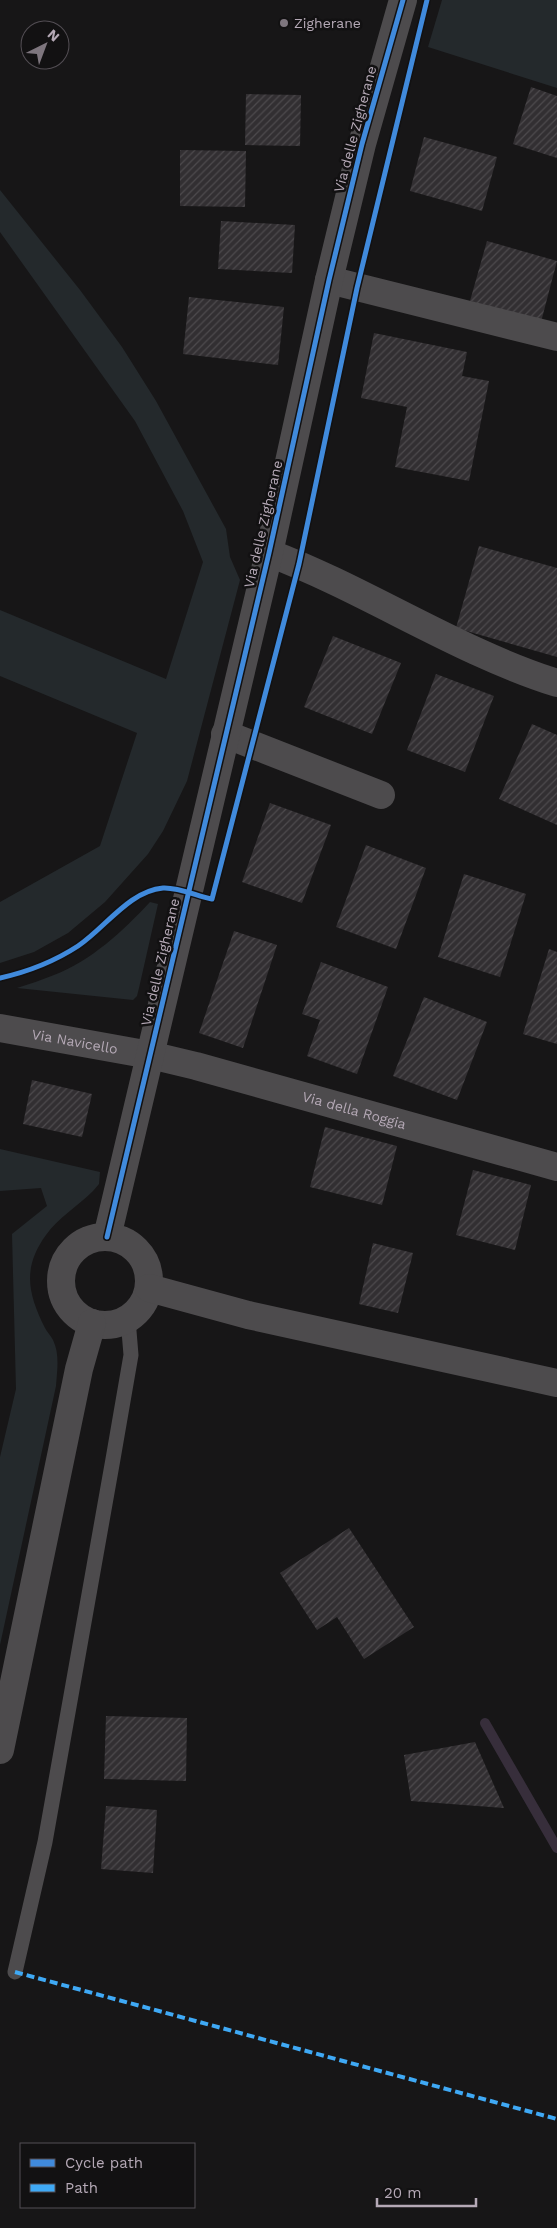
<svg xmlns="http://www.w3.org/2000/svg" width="557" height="2228" font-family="'Work Sans',sans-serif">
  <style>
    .green { fill: #24292c }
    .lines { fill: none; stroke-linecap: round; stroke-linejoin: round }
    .stream { stroke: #372e3b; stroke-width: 10 }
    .building { fill: url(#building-hatch) }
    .service { stroke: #4d4b4d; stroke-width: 15 }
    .minor { stroke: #4d4b4d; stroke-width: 28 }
    .quiet { stroke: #3fa9f5; stroke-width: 4; stroke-dasharray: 8 4; stroke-linecap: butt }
    .cycleway-casing { stroke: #121112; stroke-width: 8 }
    .cycleway { stroke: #408adc; stroke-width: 5 }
    .poi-dot { fill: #7e767e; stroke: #121112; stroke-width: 2 }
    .labels { text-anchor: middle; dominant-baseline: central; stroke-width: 5; stroke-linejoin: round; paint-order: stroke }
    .poi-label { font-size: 14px; fill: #b5a9b6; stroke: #121112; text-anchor: start }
    .street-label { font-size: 14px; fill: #b5a9b6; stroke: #121112 }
  </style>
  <defs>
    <pattern id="building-hatch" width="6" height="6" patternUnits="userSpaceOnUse" patternTransform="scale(1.25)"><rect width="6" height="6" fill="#322f32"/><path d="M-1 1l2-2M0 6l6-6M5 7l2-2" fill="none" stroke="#4d4a4d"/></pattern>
  </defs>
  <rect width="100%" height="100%" fill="#171617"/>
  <!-- green -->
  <g class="green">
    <path d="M442 0H557V88L428 47Z"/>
    <path d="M0 190 80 290 122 347 156 401 226 529 230 557 240 580 187 781 163 831 148 854 105 902 68 933 34 952 0 963V902L100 846 137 733 0 676V610L166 679 203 562 183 511 135 421 0 232Z"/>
    <path d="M150 902 158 904 139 988 137 996 133 1000 17 988C29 984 42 980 54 975 91 961 123 931 150 902Z"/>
    <path d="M0 1149 100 1172 99 1184 93 1191C78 1206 58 1218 46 1235 22 1268 28 1294 45 1328 47 1332 51 1336 53 1340 60 1354 57 1371 56 1386L0 1645V1457L16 1389 12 1234 47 1206 41 1188 0 1191Z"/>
  </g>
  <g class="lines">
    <!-- stream -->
    <path class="stream" d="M485 1723 557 1848"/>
  </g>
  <!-- building -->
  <g class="building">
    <path d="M531 87 557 96V158L513 144Z"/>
    <path d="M246 94 301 95 300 146 245 145Z"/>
    <path d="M424 137 497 157 482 211 410 191Z"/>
    <path d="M180 150 246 151 245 207 180 206Z"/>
    <path d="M221 221 295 225 292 273 218 269Z"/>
    <path d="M487 241 557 261 541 322 470 301Z"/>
    <path d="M189 297 284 307 278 365 183 354Z"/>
    <path d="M374 333 467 352 462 376 489 381 469 481 395 467 407 407 361 398Z"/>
    <path d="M479 546 557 568V657L456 628Z"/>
    <path d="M333 636 401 663 372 734 304 707Z"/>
    <path d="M436 674 494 696 465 772 407 750Z"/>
    <path d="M532 724 557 735V825L499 799Z"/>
    <path d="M270 803 331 825 302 903 242 882Z"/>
    <path d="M366 845 426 868 396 949 336 927Z"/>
    <path d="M464 874 526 894 500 977 438 957Z"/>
    <path d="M234 931 277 945 243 1048 199 1033Z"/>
    <path d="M549 949 557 952V1044L523 1034Z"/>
    <path d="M321 962 388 987 357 1074 307 1056 320 1020 302 1014Z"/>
    <path d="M424 997 487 1022 457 1100 393 1076Z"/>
    <path d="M32 1080 92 1094 82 1137 23 1124Z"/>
    <path d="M325 1127 397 1146 382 1205 310 1187Z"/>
    <path d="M473 1170 531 1185 515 1250 456 1235Z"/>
    <path d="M373 1243 413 1253 398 1313 359 1304Z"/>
    <path d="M349 1528 414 1627 364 1659 337 1617 317 1630 280 1573Z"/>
    <path d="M106 1716 187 1718 186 1781 104 1779Z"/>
    <path d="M475 1742 504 1808 411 1801 404 1755Z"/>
    <path d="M106 1806 157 1810 153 1873 101 1869Z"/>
  </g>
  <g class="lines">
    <!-- service -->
    <path class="service" d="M15 1972 45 1842 113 1459 131 1355 128 1319"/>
    <!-- minor -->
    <g class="minor">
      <path d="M329 280 557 337"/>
      <path d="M269 553C367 590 456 651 557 683"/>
      <path d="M225 734 381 795"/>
      <path id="s1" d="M0 1028 150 1055 196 1066 557 1167"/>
      <path d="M107 1237 269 553 329 280 362 144 403 0"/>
      <circle cx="105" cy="1281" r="44"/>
      <path d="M149 1288 248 1315 557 1383"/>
      <path d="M0 1750 79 1369 92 1323"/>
    </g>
    <!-- quiet -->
    <path class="quiet" d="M15 1972 557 2119"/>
    <!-- cycleway casing -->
    <g class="cycleway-casing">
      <g id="cycleway">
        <path d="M0 978C27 972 55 961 78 946 105 928 129 891 163 888 178 887 197 896 212 899L299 564 357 288 427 0"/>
        <path d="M107 1237 269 553 329 280 362 144 403 0"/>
      </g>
    </g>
    <!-- cycleway -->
    <use href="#cycleway" class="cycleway"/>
  </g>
  <!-- markers -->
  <circle class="poi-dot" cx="284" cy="23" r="5"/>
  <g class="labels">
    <!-- poi labels -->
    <g class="poi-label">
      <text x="294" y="23">Zigherane</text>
    </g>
    <!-- street labels -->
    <g class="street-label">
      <text transform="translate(355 129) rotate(-75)">Via delle Zigherane</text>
      <text transform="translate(263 524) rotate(-77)">Via delle Zigherane</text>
      <text transform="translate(160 962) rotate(-77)">Via delle Zigherane</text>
      <text stroke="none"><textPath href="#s1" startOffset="76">Via Navicello</textPath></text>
      <text stroke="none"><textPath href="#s1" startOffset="364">Via della Roggia</textPath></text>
    </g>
  </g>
  <!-- legend -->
  <rect x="20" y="2143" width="175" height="65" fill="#121112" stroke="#534e54"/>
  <rect x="30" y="2159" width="25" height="8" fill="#408adc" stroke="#534e54"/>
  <text x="65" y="2168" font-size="15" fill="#b5a9b6">Cycle path</text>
  <rect x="30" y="2184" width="25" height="8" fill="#3fa9f5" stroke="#534e54"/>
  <text x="65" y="2193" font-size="15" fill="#b5a9b6">Path</text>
  <!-- north arrow -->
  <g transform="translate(45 45) rotate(42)"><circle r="24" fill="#121112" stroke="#534e54"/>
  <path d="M0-4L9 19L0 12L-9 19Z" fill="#7e767e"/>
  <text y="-8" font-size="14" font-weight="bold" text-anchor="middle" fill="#b5a9b6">N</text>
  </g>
  <!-- scale -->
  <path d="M377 2198v8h99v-8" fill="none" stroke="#b5a9b6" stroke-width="2.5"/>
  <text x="384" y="2198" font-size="15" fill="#b5a9b6" stroke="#121112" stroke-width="4" paint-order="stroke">20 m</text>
</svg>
